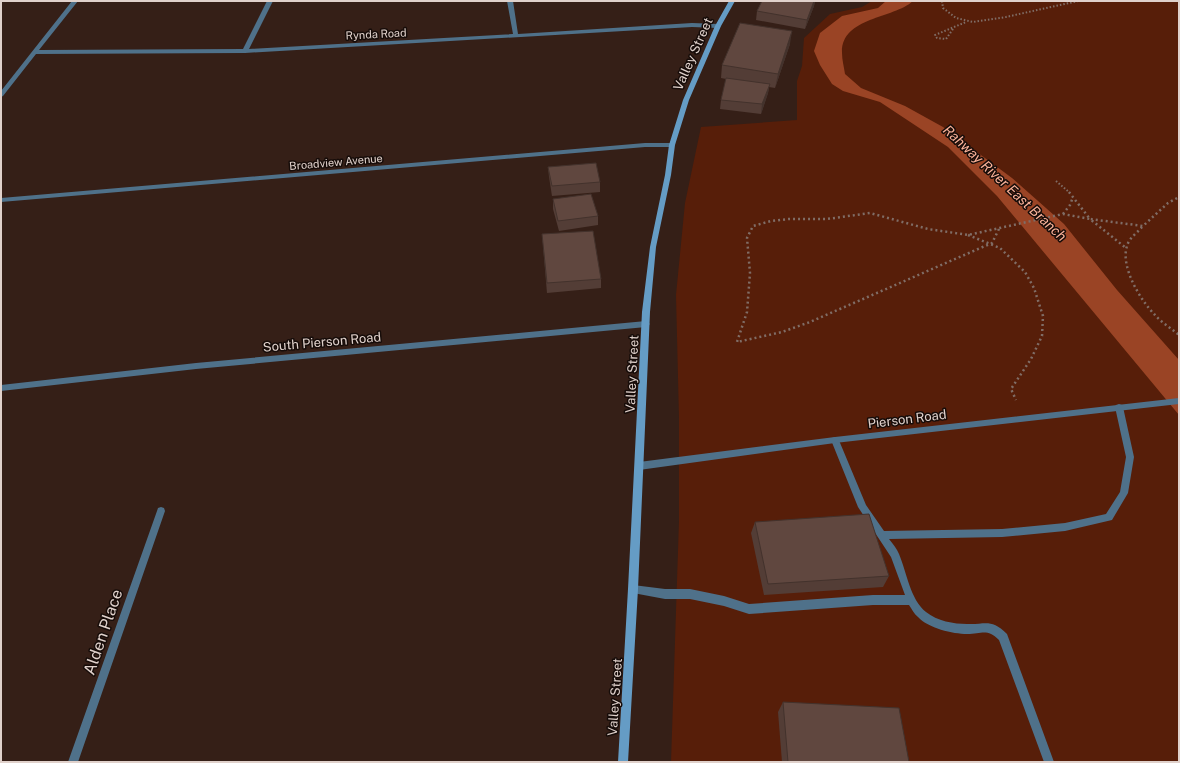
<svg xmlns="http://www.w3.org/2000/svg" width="1180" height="763" font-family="'Public Sans',sans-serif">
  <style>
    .green { fill: #571e09 }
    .water { fill: #9a4425 }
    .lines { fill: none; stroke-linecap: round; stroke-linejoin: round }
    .path-far1 { stroke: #806d66; stroke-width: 2; stroke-dasharray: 1.5 2; stroke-linecap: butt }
    .path { stroke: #806d66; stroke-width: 2.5; stroke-dasharray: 2 3; stroke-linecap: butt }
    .service { fill: #4f718a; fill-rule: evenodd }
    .minor { fill: #4f718a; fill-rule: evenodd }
    .secondary { fill: #659cc5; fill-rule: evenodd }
    .wall { fill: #533d36 }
    .shaded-wall { fill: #43322c }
    .building { fill: #60473f; stroke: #43322c }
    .labels { text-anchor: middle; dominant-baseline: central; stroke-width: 3; stroke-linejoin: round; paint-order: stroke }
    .far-street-label { font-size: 11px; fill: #e0d1cb; stroke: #160c09 }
    .street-label { font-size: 13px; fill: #e0d1cb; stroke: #160c09 }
    .water-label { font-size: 14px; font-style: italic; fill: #fab299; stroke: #160c09 }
    .near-street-label { font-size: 16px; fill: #e0d1cb; stroke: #160c09 }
  </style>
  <rect width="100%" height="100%" fill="#351f17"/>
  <!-- green -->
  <path class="green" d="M872 1H1179V762H671L679 521V418L676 295 685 203 701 127 797 120V81L802 66 804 38 830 14 862 7Z"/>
  <!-- water -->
  <path class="water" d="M886 1H913C893 19 841 17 842 53 842 60 844 67 845 74L861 88 905 106 943 127 1012 178 1064 224 1117 290 1179 360V415L997 196 948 147 880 102 843 91 832 84 820 65 814 51 820 33 842 16 878 8Z"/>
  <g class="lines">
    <!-- path-far1 -->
    <g class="path-far1">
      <path d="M942 1 943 8 956 18 973 22 1006 17 1078 1"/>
      <path d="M953 29 946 39 937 38 935 35 966 22"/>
      <path d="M1056 181 1070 193"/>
    </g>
    <!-- path -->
    <g class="path">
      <path d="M1069 192 1090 219 1143 226 1168 203 1179 197"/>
      <path d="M1063 214 1070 205 1073 197"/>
      <path d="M1142 227C1137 233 1129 238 1127 246 1120 267 1141 301 1155 315 1162 323 1171 328 1179 335"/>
      <path d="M999 229 992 243 810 322 782 332 737 342 747 312 750 273 747 238 753 226 771 221 789 219H827L870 213 928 229 968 235 1063 214 1090 219 1126 248"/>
      <path d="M968 235 1000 248 1025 272 1034 288 1043 316 1042 336 1031 359 1011 389 1016 400"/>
    </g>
    <!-- service -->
    <path class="service" d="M1119 404 1122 405 1123 407 1134 457 1128 493 1112 520 1065 531 1002 537 889 539C893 544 897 549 899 554 907 573 910 599 926 612 937 621 954 624 967 624 985 625 991 618 1007 634L1054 762H1044L999 640C987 628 982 634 967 634 953 634 928 628 918 617 914 614 912 609 909 605H873L749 614 724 606 690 599H665L633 593 630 592 628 589 630 586 633 585 665 589H690L724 596 749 604 873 595H905L891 557 858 507 831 440 832 438 835 437 838 438 866 505 884 531 1002 529 1065 523 1106 514 1120 492 1126 457 1115 407 1116 405Z"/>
    <!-- minor -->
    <g class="minor">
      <path d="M72 1H78L39 50 243 49 267 1H273L249 49 513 34 507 1H513L518 34 692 23 718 24 721 26 718 28 692 27 245 53 36 54 3 96 1 97V91Z"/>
      <path d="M645 143H672L675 145 672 147H645L1 202V198Z"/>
      <path d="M646 321 650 324 646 327 196 369 1 391V385L196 363Z"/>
      <path d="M1179 398V404L835 443 639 470 636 469 635 466 636 463 639 462 835 437Z"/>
      <path d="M161 507 164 508 165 511 78 762H68L157 511 158 508Z"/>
    </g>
    <!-- secondary -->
    <path class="secondary" d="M729 1H735L721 26 689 100 675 145 671 175 656 247 650 312 638 589 628 762H618L628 589 642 312 650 247 665 175 669 145 683 100 715 26Z"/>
  </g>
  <!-- wall -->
  <g class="wall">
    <path d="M762 1H815L814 6 805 29 756 20 757 11Z"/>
    <path d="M790 44 775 88 769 87 768 93 761 114 720 109 721 100 726 79 721 78 722 65Z"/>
    <path d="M548 167 600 182V192L552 196 549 177Z"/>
    <path d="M553 199 598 216V225L559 231 553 209Z"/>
    <path d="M542 234 601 279V288L547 293Z"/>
    <path d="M755 522 889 576 883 587 764 595 751 533Z"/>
    <path d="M783 702 909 762H782L778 712Z"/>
  </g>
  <!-- shaded-wall -->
  <g class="shaded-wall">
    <path d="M814 1H815L814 6 805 29 807 20Z"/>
    <path d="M792 31 790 44 775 88 778 74Z"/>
    <path d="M770 84 768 93 761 114 762 104Z"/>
  </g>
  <!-- building -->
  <g class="building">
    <path d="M762 1H814L807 20 757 11Z"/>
    <path d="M740 23 792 31 778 74 722 65Z"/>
    <path d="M726 78 770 84 762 104 721 100Z"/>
    <path d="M596 163 600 182 552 186 548 167Z"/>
    <path d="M591 194 598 216 558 221 553 199Z"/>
    <path d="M593 231 601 279 547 283 542 234Z"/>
    <path d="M869 514 889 576 768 584 755 522Z"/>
    <path d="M783 702 899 708 909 762H788Z"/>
  </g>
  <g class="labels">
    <!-- far-street labels -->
    <g class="far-street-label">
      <text transform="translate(376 34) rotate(-3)">Rynda Road</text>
      <text transform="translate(336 162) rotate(-5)">Broadview Avenue</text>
    </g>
    <!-- street labels -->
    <g class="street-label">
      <text transform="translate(693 54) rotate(-66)">Valley Street</text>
      <text transform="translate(322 342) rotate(-5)">South Pierson Road</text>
      <text transform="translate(632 374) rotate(-87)">Valley Street</text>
      <text transform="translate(907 419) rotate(-7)">Pierson Road</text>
      <text transform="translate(615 697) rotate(-86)">Valley Street</text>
    </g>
    <!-- water labels -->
    <g class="water-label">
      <text transform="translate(1005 183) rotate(43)">Rahway River East Branch</text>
    </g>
    <!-- near-street labels -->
    <g class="near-street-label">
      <text transform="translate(103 632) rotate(-71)">Alden Place</text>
    </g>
  </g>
  <!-- border -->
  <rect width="1180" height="763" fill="none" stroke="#e0d1cb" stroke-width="4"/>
</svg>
